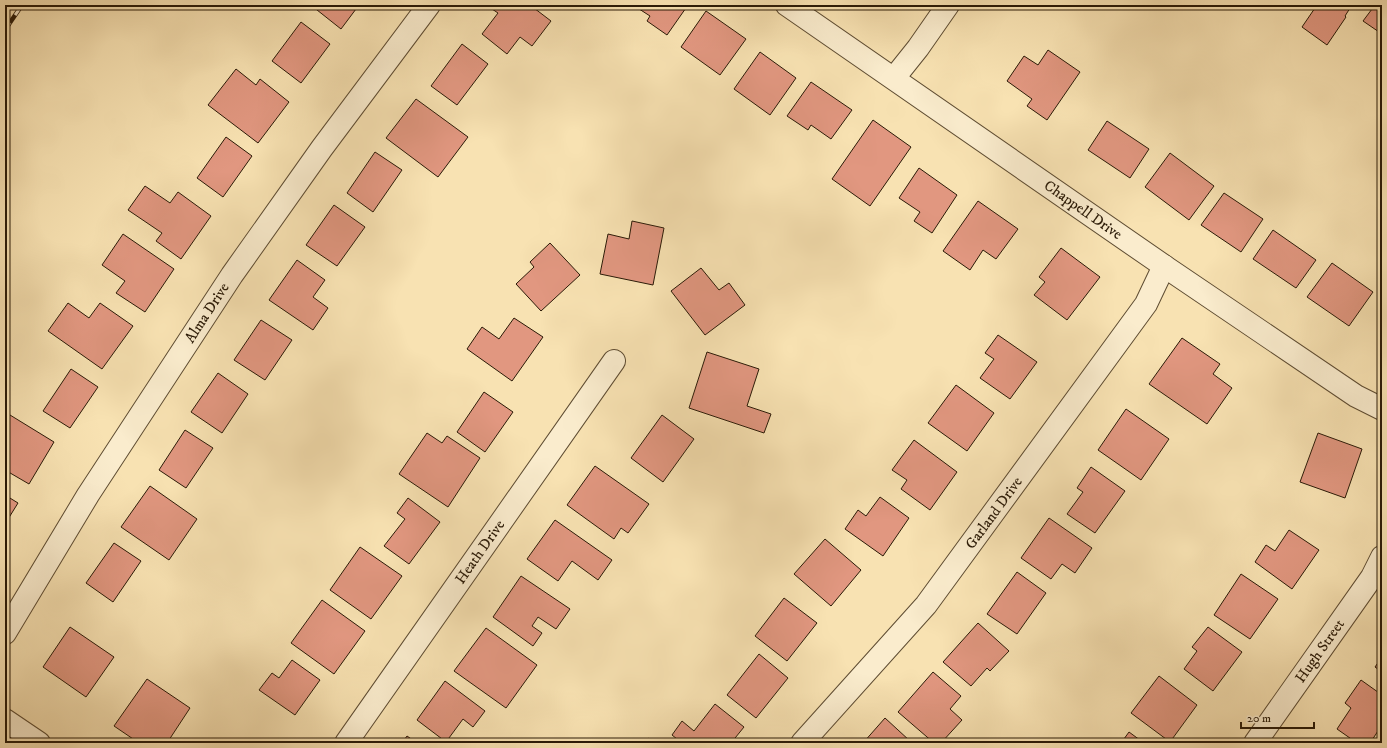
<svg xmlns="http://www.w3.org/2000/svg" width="1387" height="748" font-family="'IM FELL DW Pica',serif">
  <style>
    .building { fill: #e19780; stroke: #2a1a07 }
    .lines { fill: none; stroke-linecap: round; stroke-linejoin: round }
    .minor-casing { stroke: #5e4c32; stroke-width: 24 }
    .minor { stroke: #faeccd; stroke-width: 22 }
    .rail-casing { stroke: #2a1a07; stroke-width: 4.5 }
    .rail { stroke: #faeccd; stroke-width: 3; stroke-dasharray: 9; stroke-linecap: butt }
    .labels { text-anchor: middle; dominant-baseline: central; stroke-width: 3.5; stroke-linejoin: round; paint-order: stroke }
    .street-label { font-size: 15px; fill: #2a1a07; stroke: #faeccd }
  </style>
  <rect width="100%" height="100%" fill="#f8e2b2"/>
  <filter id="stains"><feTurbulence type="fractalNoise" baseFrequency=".005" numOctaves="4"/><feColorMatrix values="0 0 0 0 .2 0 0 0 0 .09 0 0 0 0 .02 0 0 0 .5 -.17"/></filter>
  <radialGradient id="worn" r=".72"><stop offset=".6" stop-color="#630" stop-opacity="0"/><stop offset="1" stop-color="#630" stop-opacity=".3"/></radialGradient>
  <!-- building -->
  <g class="building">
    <path d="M313 5H359L341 29 312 6Z"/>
    <path d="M495 5H530L551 21 532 46 520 37 507 54 482 34 498 13 492 9Z"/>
    <path d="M633 5H688L667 35 647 21 650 16Z"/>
    <path d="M1317 5H1352L1345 16 1346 17 1327 45 1302 27Z"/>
    <path d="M1375 5H1382V34L1363 21Z"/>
    <path d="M706 11 746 39 720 75 681 47Z"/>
    <path d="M301 22 330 44 301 83 272 61Z"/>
    <path d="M462 44 488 64 457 105 431 86Z"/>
    <path d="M1048 50 1080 72 1047 120 1027 106 1032 99 1007 81 1024 56 1038 65Z"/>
    <path d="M760 52 796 78 770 115 734 89Z"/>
    <path d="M236 69 256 85 260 79 289 102 258 143 208 105Z"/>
    <path d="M811 82 852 110 831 139 811 125 808 130 787 116Z"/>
    <path d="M416 99 468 137 438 177 386 138Z"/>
    <path d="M873 120 911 147 870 206 832 179Z"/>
    <path d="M1107 121 1149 149 1130 178 1088 150Z"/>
    <path d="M226 137 252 156 223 197 197 178Z"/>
    <path d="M375 152 402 170 373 212 347 193Z"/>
    <path d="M1170 153 1214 186 1189 220 1145 187Z"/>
    <path d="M919 168 957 195 932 233 914 221 920 212 899 198Z"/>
    <path d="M145 186 170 203 178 192 211 216 181 259 156 241 162 233 128 210Z"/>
    <path d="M1224 193 1263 219 1241 252 1201 225Z"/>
    <path d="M978 201 1018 229 996 259 983 250 970 270 943 251Z"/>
    <path d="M334 205 365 227 337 266 306 245Z"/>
    <path d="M632 221 664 228 653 285 600 274 608 234 629 239Z"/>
    <path d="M1273 230 1316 260 1296 288 1253 259Z"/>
    <path d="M123 234 174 269 145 312 116 293 125 281 102 265Z"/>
    <path d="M550 243 580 275 541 311 516 284 534 267 530 262Z"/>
    <path d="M1061 248 1100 277 1067 320 1034 295 1045 282 1039 277Z"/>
    <path d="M297 260 325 280 313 297 328 308 313 330 269 300Z"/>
    <path d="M1332 263 1373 292 1349 326 1307 297Z"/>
    <path d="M701 268 719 290 729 283 745 305 705 335 671 291Z"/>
    <path d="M68 303 89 318 100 303 133 326 102 369 48 331Z"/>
    <path d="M514 318 543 337 512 381 467 349 482 327 499 339Z"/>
    <path d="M261 320 292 340 265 380 234 360Z"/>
    <path d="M998 335 1037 362 1010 399 980 378 994 359 985 353Z"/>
    <path d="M1182 338 1220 364 1213 374 1232 388 1207 424 1149 384Z"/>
    <path d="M707 352 759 369 747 406 771 414 764 433 689 408Z"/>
    <path d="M71 369 98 387 70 428 43 411Z"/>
    <path d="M218 373 248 394 222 433 191 412Z"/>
    <path d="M956 385 994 413 967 451 928 423Z"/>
    <path d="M484 392 513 412 485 452 457 432Z"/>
    <path d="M1126 409 1169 439 1141 480 1098 450Z"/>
    <path d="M10 415 54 442 29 484 5 470V424Z"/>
    <path d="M662 415 694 439 663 482 631 458Z"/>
    <path d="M185 430 213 448 186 488 159 470Z"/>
    <path d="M427 433 442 443 447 436 480 458 448 507 399 474Z"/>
    <path d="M1318 433 1362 449 1345 498 1300 482Z"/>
    <path d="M914 440 957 472 930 510 901 489 907 480 892 470Z"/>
    <path d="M595 466 649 504 628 533 621 528 614 539 567 505Z"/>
    <path d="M1091 467 1125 491 1095 533 1067 514 1083 492 1077 488Z"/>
    <path d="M150 486 197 519 169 560 121 527Z"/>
    <path d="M5 495 18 503 5 524Z"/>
    <path d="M880 497 909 518 883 556 845 529 858 510 866 516Z"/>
    <path d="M408 498 440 522 409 564 384 546 405 519 397 513Z"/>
    <path d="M1049 518 1092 548 1075 573 1062 564 1051 579 1021 558Z"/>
    <path d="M555 520 612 560 598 580 572 561 558 581 527 559Z"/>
    <path d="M1289 530 1319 550 1292 589 1255 562 1266 545 1275 551Z"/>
    <path d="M825 539 861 570 831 606 794 574Z"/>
    <path d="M114 543 141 561 113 602 86 583Z"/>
    <path d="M360 547 402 576 371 619 330 590Z"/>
    <path d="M1017 572 1046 593 1017 634 987 614Z"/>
    <path d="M1241 574 1278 599 1250 639 1214 615Z"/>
    <path d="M521 576 570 609 556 629 538 617 532 626 542 633 533 646 493 617Z"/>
    <path d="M784 598 817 623 787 661 755 636Z"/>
    <path d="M322 600 365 631 334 674 291 643Z"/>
    <path d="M978 623 1009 651 990 671 987 668 971 686 943 662Z"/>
    <path d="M70 627 114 657 86 697 43 667Z"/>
    <path d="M1208 627 1242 652 1213 691 1184 669 1197 651 1192 647Z"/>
    <path d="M486 628 537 665 506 708 454 671Z"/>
    <path d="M759 654 788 678 756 718 727 695Z"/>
    <path d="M1382 657V672L1375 667Z"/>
    <path d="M292 660 320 680 295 715 259 690 272 673 279 678Z"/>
    <path d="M933 672 961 696 950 709 962 720 941 743H934L898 712Z"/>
    <path d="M1159 676 1197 705 1170 742 1131 713Z"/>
    <path d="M147 679 190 708 167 743H139L114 726Z"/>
    <path d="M1361 680 1382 695V725L1370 743H1357L1337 729 1351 708 1345 703Z"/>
    <path d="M445 681 485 711 473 727 463 719 446 742 417 720Z"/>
    <path d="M715 704 744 727 731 743H682L672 735 682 721 694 731Z"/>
    <path d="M885 718 910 741 908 743H863Z"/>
    <path d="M1129 732 1144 743H1121Z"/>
    <path d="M407 736 417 743H402Z"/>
    <path d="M648 738 654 743H643Z"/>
  </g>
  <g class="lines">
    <!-- minor casing -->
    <g class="minor-casing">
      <g id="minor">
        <path d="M787 5 1164 266 1356 396 1382 409"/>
        <path d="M894 78 918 48 948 5"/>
        <path d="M5 633 88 495 232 275 322 148 429 5"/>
        <path d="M5 720 39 743"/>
        <path d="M346 743 614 361"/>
        <path d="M802 743 926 605 1146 304 1164 266"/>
        <path d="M1255 743 1372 577 1382 557"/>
      </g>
    </g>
    <!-- minor -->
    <use href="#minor" class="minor"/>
    <!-- rail casing -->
    <g class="rail-casing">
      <path id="rail" d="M5 30 22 5"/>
    </g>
    <!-- rail -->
    <use href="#rail" class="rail"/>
  </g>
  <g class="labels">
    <!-- street labels -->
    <g class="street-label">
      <text transform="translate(1083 210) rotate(35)">Chappell Drive</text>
      <text transform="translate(207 313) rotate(-57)">Alma Drive</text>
      <text transform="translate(994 513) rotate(-54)">Garland Drive</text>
      <text transform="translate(480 552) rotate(-55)">Heath Drive</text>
      <text transform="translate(1320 651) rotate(-55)">Hugh Street</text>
    </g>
  </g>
  <!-- margin -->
  <rect width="1387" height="748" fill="none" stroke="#f8e2b2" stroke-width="20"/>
  <rect x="6" y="6" width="1375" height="736" fill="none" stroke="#2a1a07" stroke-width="2"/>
  <rect x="10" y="10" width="1367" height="728" fill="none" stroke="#2a1a07"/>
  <!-- scale -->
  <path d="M1241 722v6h73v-6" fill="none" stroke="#2a1a07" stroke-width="2"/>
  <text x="1247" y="722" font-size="12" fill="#2a1a07" stroke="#faeccd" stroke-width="3" paint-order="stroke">20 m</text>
  <rect width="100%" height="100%" filter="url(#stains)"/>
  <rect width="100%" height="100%" fill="url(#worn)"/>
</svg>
